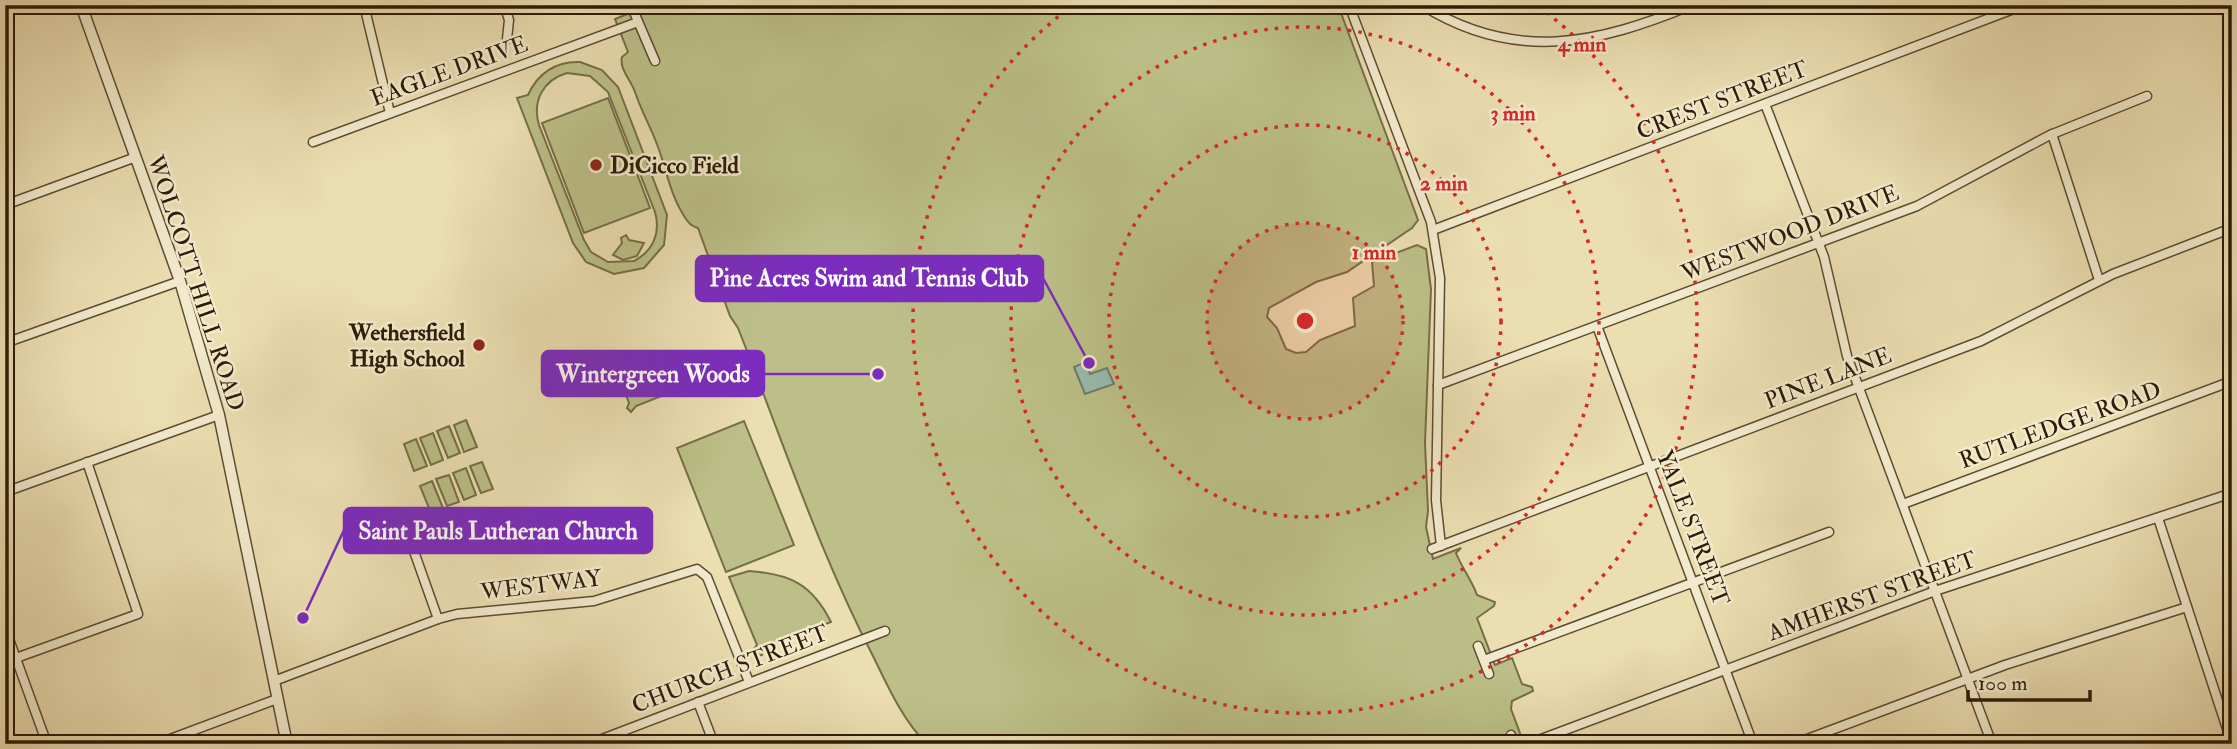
<svg xmlns="http://www.w3.org/2000/svg" width="2237" height="749" font-family="'IM FELL Double Pica',serif">
  <style>
    .green { fill: #bcc088; stroke: #756e48; stroke-width: 2; fill-rule: evenodd }
    .water { fill: #98bcb0; stroke: #6e7c6c; stroke-width: 2 }
    .lines { fill: none; stroke-linecap: round; stroke-linejoin: round }
    .minor-casing { stroke: #5d4c32; stroke-width: 11 }
    .tertiary-casing { stroke: #5d4c32; stroke-width: 13 }
    .minor { stroke: #f2eacc; stroke-width: 8 }
    .tertiary { stroke: #f2eacc; stroke-width: 10 }
    .ring { fill: none; stroke: #d62828; stroke-width: 3.5; stroke-dasharray: 3.5 7 }
    .poi-dot { fill: #8f2418; stroke: #f2eacc; stroke-width: 2.5 }
    .labels { text-anchor: middle; dominant-baseline: central; stroke-width: 5; stroke-linejoin: round; paint-order: stroke }
    .street-label { font-size: 23px; fill: #2e1b07; stroke: #f2eacc }
    .poi-label { font-size: 23px; font-weight: bold; fill: #2e1b07; stroke: #f2eacc; text-anchor: start }
    .centre { fill: #d62828; stroke: #f2eacc; stroke-width: 3.5 }
    .ring-label { font-size: 21px; text-anchor: middle; font-weight: bold; fill: #d62828; stroke: #f2eacc; stroke-width: 5; stroke-linejoin: round; paint-order: stroke }
    .leader { fill: none; stroke: #7b2cbf; stroke-width: 2.5 }
    .callout-dot { fill: #7b2cbf; stroke: #f2eacc; stroke-width: 2.5 }
    .callout { fill: #7b2cbf; stroke: #7b2cbf; stroke-width: 2.5 }
    .callout-label { font-size: 24px; text-anchor: middle; font-weight: bold; fill: #fff }
  </style>
  <rect width="100%" height="100%" fill="#ebdeb1"/>
  <filter id="stains"><feTurbulence type="fractalNoise" baseFrequency=".00286" numOctaves="4"/><feColorMatrix values="0 0 0 0 .2 0 0 0 0 .09 0 0 0 0 .02 0 0 0 .5 -.17"/></filter>
  <radialGradient id="worn" r=".72"><stop offset=".6" stop-color="#630" stop-opacity="0"/><stop offset="1" stop-color="#630" stop-opacity=".3"/></radialGradient>
  <!-- green -->
  <g class="green">
    <path d="M639 5H1338L1418 220 1412 228 1347 272 1316 282 1269 308 1267 317 1277 328 1286 349 1296 353 1306 352 1320 340 1355 326 1353 298 1374 286 1372 262 1417 245 1426 249 1431 289 1425 443 1428 511 1426 527 1433 559 1461 548 1456 553C1462 568 1471 579 1477 595L1495 602 1494 606 1477 618 1495 665 1512 658 1522 684 1532 687 1533 691 1512 701 1511 709 1524 744H927C904 722 888 687 874 658 819 552 782 439 738 328L730 316 698 228C689 226 685 218 680 209 669 190 666 168 658 147 651 127 642 113 635 92 631 80 619 69 622 57L628 52 615 19 640 9Z"/>
    <path d="M580 62 602 70 618 87 667 215 664 245 644 268 614 274 586 262 573 243 517 98 528 95C538 73 556 61 580 62ZM567 73 590 76 608 92 655 212C661 233 653 251 634 261L608 262 591 252 584 240 539 125C532 101 543 80 567 73Z"/>
    <path d="M608 98 650 208 584 233 542 123Z"/>
    <path d="M626 235 629 240 644 243 637 256 623 260 613 255 622 243 621 238Z"/>
    <path d="M640 351C661 353 678 368 674 391L636 406 631 412 627 408 629 403 614 365 629 353Z"/>
    <path d="M466 420 477 447 464 452 454 425Z"/>
    <path d="M744 421 794 545 726 572 677 448Z"/>
    <path d="M449 426 460 453 448 458 437 431Z"/>
    <path d="M433 433 443 460 431 465 420 438Z"/>
    <path d="M416 439 427 466 414 471 404 444Z"/>
    <path d="M482 462 493 489 481 493 470 466Z"/>
    <path d="M466 468 476 495 464 500 453 473Z"/>
    <path d="M449 475 459 502 447 506 436 479Z"/>
    <path d="M432 481 443 508 431 513 420 486Z"/>
    <path d="M749 571C790 574 812 584 831 622L764 648 762 655 756 656 753 650 757 645 729 577Z"/>
  </g>
  <!-- water -->
  <path class="water" d="M1086 362 1090 374 1107 368 1114 384 1085 394 1074 367Z"/>
  <g class="lines">
    <!-- minor casing -->
    <g class="minor-casing">
      <g id="minor">
        <path d="M364 5 390 113"/>
        <path d="M504 5 509 20 507 39"/>
        <path d="M631 5 655 61"/>
        <path d="M1349 5 1431 222 1440 278 1436 500 1441 546"/>
        <path d="M1422 5C1515 63 1598 44 1692 5"/>
        <path d="M1765 104 1824 257 1847 356 1992 744"/>
        <path d="M2052 134 2099 280"/>
        <path d="M313 142 638 22"/>
        <path d="M5 205 136 157"/>
        <path d="M1433 230 2024 5"/>
        <path d="M1597 326 1753 744"/>
        <path d="M5 343 180 281"/>
        <path d="M1438 385 1917 206 2050 135 2147 96"/>
        <path d="M5 492 219 415"/>
        <path d="M1903 504 2232 381"/>
        <path d="M2158 518 2232 744"/>
        <path d="M410 540 438 619"/>
        <path d="M1432 549 1981 341 2113 274 2232 228"/>
        <path d="M5 628 47 744"/>
        <path d="M1478 646 1489 674"/>
        <path d="M16 658 138 614 87 462"/>
        <path d="M1484 660 1829 532"/>
        <path d="M274 681 438 619 457 614 594 601 697 569 707 577 749 682"/>
        <path d="M698 702 714 744"/>
        <path d="M1511 735 1515 744"/>
        <path d="M157 744 277 699"/>
        <path d="M589 744 885 631"/>
        <path d="M1528 744 1935 591 2232 493"/>
        <path d="M1794 744 2005 665 2187 607"/>
      </g>
    </g>
    <!-- tertiary casing -->
    <g class="tertiary-casing">
      <path id="tertiary" d="M81 5 180 281 219 415 287 744"/>
    </g>
    <!-- minor -->
    <use href="#minor" class="minor"/>
    <!-- tertiary -->
    <use href="#tertiary" class="tertiary"/>
  </g>
  <!-- distance rings -->
  <circle cx="1305" cy="321" r="98" fill="#d62828" fill-opacity=".12"/>
  <g class="ring">
    <circle cx="1305" cy="321" r="98"/>
    <circle cx="1305" cy="321" r="196"/>
    <circle cx="1305" cy="321" r="294"/>
    <path d="M1538 6A392 392 0 1 1 1072 6"/>
  </g>
  <!-- markers -->
  <g class="poi-dot">
    <circle cx="596" cy="165" r="7"/>
    <circle cx="479" cy="345" r="7"/>
  </g>
  <g class="labels">
    <!-- street labels -->
    <g class="street-label">
      <text transform="translate(449 71) rotate(-20)">EAGLE DRIVE</text>
      <text transform="translate(1722 100) rotate(-21)">CREST STREET</text>
      <text transform="translate(1790 233) rotate(-21)">WESTWOOD DRIVE</text>
      <text transform="translate(196 283) rotate(72)">WOLCOTT HILL ROAD</text>
      <text transform="translate(1828 378) rotate(-21)">PINE LANE</text>
      <text transform="translate(2060 425) rotate(-20)">RUTLEDGE ROAD</text>
      <text transform="translate(1693 528) rotate(69)">YALE STREET</text>
      <text transform="translate(541 585) rotate(-7)">WESTWAY</text>
      <text transform="translate(1872 596) rotate(-20)">AMHERST STREET</text>
      <text transform="translate(730 669) rotate(-21)">CHURCH STREET</text>
    </g>
    <!-- poi labels -->
    <g class="poi-label">
      <text x="610" y="165">DiCicco Field</text>
      <text x="465" y="332" text-anchor="end">Wethersfield<tspan x="465" dy="26">High School</tspan></text>
    </g>
  </g>
  <circle cx="1305" cy="321" r="10" class="centre"/>
  <g class="ring-label">
    <text x="1582" y="51">4 min</text>
    <text x="1513" y="120">3 min</text>
    <text x="1444" y="190">2 min</text>
    <text x="1374" y="259">1 min</text>
  </g>
  <!-- callouts -->
  <path class="leader" d="M1089 363L1043 278M878 374L764 374M303 618L344 530"/>
  <g class="callout-dot">
    <circle cx="1089" cy="363" r="7"/>
    <circle cx="878" cy="374" r="7"/>
    <circle cx="303" cy="618" r="7"/>
  </g>
  <g class="callout">
    <rect x="696" y="256" width="347" height="45" rx="7"/>
    <rect x="542" y="351" width="222" height="45" rx="7"/>
    <rect x="344" y="508" width="308" height="45" rx="7"/>
  </g>
  <g class="callout-label">
    <text x="869" y="286">Pine Acres Swim and Tennis Club</text>
    <text x="653" y="382">Wintergreen Woods</text>
    <text x="498" y="539">Saint Pauls Lutheran Church</text>
  </g>
  <!-- margin -->
  <rect width="2237" height="749" fill="none" stroke="#ebdeb1" stroke-width="28"/>
  <rect x="7" y="7" width="2223" height="735" fill="none" stroke="#2e1b07" stroke-width="3.5"/>
  <rect x="14" y="14" width="2209" height="721" fill="none" stroke="#2e1b07" stroke-width="2"/>
  <!-- scale -->
  <path d="M1968 690v10h122v-10" fill="none" stroke="#2e1b07" stroke-width="3.5"/>
  <text x="1978" y="690" font-size="21" fill="#2e1b07" stroke="#f2eacc" stroke-width="5" paint-order="stroke">100 m</text>
  <rect width="100%" height="100%" filter="url(#stains)"/>
  <rect width="100%" height="100%" fill="url(#worn)"/>
</svg>
